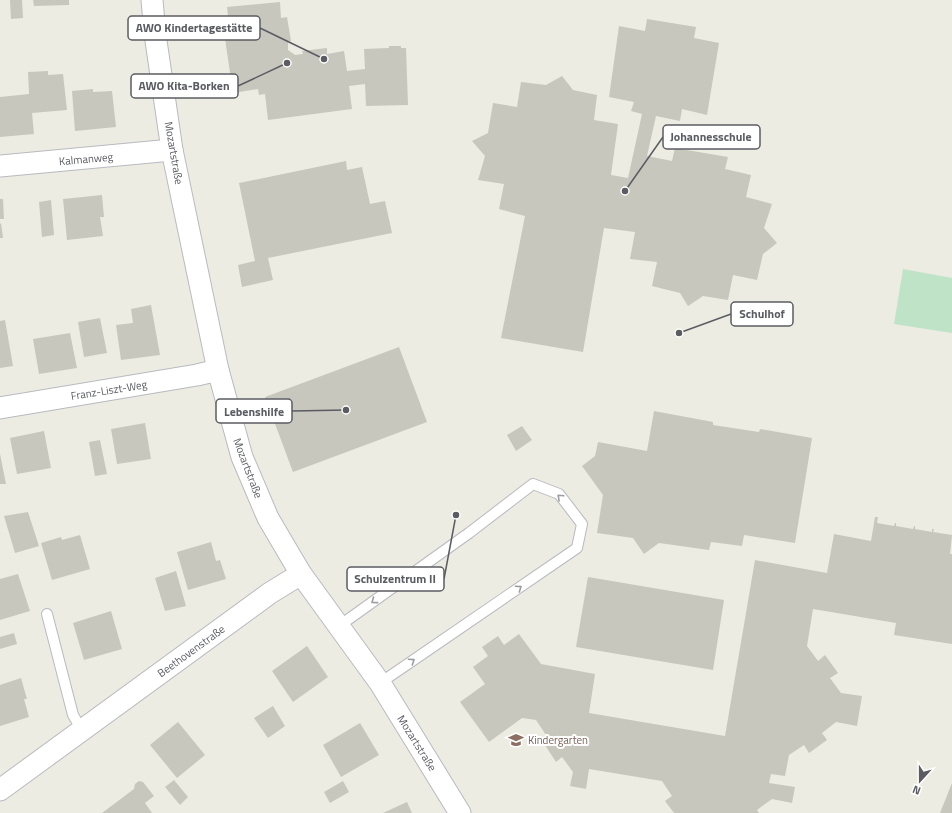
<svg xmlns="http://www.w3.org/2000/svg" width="952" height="813" font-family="'Titillium Web',sans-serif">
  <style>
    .green { fill: #bfe3c7 }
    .building { fill: #c7c7be }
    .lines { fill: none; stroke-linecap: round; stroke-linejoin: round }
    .lane-casing { stroke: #b9bac0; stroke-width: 12 }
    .street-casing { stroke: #b9bac0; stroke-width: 23 }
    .lane { stroke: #fff; stroke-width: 10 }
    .street { stroke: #fff; stroke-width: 21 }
    .oneway { stroke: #9c9da1 }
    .labels { text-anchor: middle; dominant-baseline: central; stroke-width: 4; stroke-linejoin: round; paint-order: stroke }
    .street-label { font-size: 11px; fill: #5a5c62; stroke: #fff }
    .education-label { font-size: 11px; fill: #785e54; stroke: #fff; text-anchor: start }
    .leader { fill: none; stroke: #5a5c62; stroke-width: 1.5 }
    .callout-dot { fill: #5a5c62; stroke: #fff; stroke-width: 1.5 }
    .callout { fill: #fff; stroke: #5a5c62; stroke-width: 1.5 }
    .callout-label { font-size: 12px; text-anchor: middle; font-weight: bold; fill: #5a5c62 }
  </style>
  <rect width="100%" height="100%" fill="#ecece2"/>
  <!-- green -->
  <path class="green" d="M903 269 952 278V333L894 324Z"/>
  <!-- building -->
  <g class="building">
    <path d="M10 0H22L23 18 11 19Z"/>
    <path d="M33 0H69V5L34 6Z"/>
    <path d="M280 2 281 18 287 17 291 41 288 42V50L295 55 303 54 302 51 327 48V54L344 51 347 71 365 69 364 49 389 48V46H401V48H406L408 105 366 106 365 84 349 86 352 109 268 120 265 94 259 95 258 89 233 93 223 25 229 24 227 7Z"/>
    <path d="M647 19 696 27 694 38 719 43 707 115 682 109 680 121 656 116 647 156 672 161 675 148 728 157 725 169 751 175 746 197 772 204 764 228 777 243 763 254 757 280 733 275 728 300 703 296 688 306 680 293 652 286 657 262 630 259 635 232 604 228 583 352 501 338 525 216 499 209 504 184 478 180 485 156 472 141 488 133 493 103 517 107 521 82 546 85 562 76 573 90 597 95 594 120 618 124 611 175 628 178 642 114 631 111 634 102 609 97 619 26 645 31Z"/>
    <path d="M48 71V75L63 74 67 110 32 113 34 134 0 137V97L29 94 28 72Z"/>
    <path d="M93 89V92L112 91 116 127 75 131 72 91Z"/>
    <path d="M346 161 347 170 362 167 370 204 385 201 392 233 268 258 273 280 242 287 238 265 255 261 239 183Z"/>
    <path d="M102 195 104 217H100L103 236 67 240 63 199Z"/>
    <path d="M0 199H3L4 219H0Z"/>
    <path d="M51 200 54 235 42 237 39 202Z"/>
    <path d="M1 223 3 238H0V224Z"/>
    <path d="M151 305 160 355 121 360 116 325 133 323 131 309Z"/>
    <path d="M100 318 107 353 84 357 78 322Z"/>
    <path d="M5 320 13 366 0 368V321Z"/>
    <path d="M70 333 77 368 39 374 33 339Z"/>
    <path d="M399 347 427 422 293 472 265 397Z"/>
    <path d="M654 411 713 422V425L759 432 760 429 812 438 795 543 744 535 742 546 711 542 709 550 659 543 644 554 633 538 597 533 603 495 582 466 595 456 598 442 647 451Z"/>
    <path d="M145 423 151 459 117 464 111 429Z"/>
    <path d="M522 426 532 440 516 451 507 435Z"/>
    <path d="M44 431 51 468 17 474 10 438Z"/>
    <path d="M100 440 107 474 95 476 89 442Z"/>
    <path d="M0 454 6 484H0Z"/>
    <path d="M28 512 39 546 15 553 4 516Z"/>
    <path d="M875 517H878L877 523 894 526 895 523H896V526L913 529 914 526H915V529L932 532V529H934L933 532 952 535 950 554H952V644L894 635 896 623 813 609 807 646 818 661 825 655 838 673 830 678 841 693 862 696 857 726 836 722 822 733 827 740 809 753 804 745 789 755 785 776 771 774 769 783 795 787 792 803 772 799 757 810 759 813H674L665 801 672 796 662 781 589 769 586 789 570 786 573 772 562 757 556 762 541 739 546 735 536 720 522 718 489 742 460 702 485 684 473 667 488 656 482 647 498 636 504 645 519 634 541 664 595 674 589 713 725 736 755 560 827 573 834 534 871 541Z"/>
    <path d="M80 535 90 569 52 580 41 543 61 537 62 540Z"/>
    <path d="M211 542 216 561 220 560 226 579 188 590 177 552Z"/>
    <path d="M176 571 186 606 165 611 155 578Z"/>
    <path d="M18 574 30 611 0 620V579Z"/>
    <path d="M588 577 724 600 713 670 576 647Z"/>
    <path d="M111 611 122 649 84 660 73 623Z"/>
    <path d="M14 633 17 644 0 649V637Z"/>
    <path d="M307 646 328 677 293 702 272 671Z"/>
    <path d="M21 678 27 699H24L29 717 0 726V685Z"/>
    <path d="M273 706 285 726 268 738 254 718Z"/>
    <path d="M178 722 205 755 177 778 150 745Z"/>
    <path d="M360 723 379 755 341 777 323 745Z"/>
    <path d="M174 780 188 797 180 805 165 787Z"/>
    <path d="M139 781 143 782 154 796 145 803 152 813H102L134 789 135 784Z"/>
    <path d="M343 781 349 792 330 803 324 792Z"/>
    <path d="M952 783V813H940Z"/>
    <path d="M407 802 412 813H383Z"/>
  </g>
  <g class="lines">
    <!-- lane casing -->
    <g class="lane-casing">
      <g id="lane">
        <path d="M47 614 73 715 82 730"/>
        <path d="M339 626 469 533 533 484 559 494 582 524 577 548 380 683"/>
      </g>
    </g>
    <!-- street casing -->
    <g class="street-casing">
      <g id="street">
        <path d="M152 0 155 34 172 150 218 370 242 457 268 518 301 574 380 683 460 813"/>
        <path d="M0 166 172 150"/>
        <path d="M0 408 197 375 218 370"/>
        <path d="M0 790 270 593 301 574"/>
      </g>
    </g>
    <!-- lane -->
    <use href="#lane" class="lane"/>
    <!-- street -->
    <use href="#street" class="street"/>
  </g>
  <!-- one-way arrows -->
  <defs><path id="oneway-chevron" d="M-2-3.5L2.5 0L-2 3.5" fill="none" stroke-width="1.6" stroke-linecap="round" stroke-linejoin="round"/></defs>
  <g class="oneway">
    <use href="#oneway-chevron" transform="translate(560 497) rotate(-137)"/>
    <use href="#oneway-chevron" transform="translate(519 588) rotate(-34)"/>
    <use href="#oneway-chevron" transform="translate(374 601) rotate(144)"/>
    <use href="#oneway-chevron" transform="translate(412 661) rotate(-34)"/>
  </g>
  <!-- icons -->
  <defs>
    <g id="school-bare" transform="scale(1.2)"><path d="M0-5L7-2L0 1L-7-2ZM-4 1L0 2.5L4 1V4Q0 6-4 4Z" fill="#8d6e63" stroke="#fff" stroke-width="2.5" paint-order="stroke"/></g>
  </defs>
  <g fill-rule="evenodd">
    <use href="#school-bare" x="516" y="740"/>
  </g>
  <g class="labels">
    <!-- street labels -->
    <g class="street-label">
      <text transform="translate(174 153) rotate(80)">Mozartstraße</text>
      <text transform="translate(86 159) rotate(-5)">Kalmanweg</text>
      <text transform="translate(109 390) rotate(-9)">Franz-Liszt-Weg</text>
      <text transform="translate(248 468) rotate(69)">Mozartstraße</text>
      <text transform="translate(191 651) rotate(-36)">Beethovenstraße</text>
      <text transform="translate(417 743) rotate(58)">Mozartstraße</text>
    </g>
    <!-- education labels -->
    <g class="education-label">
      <text x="528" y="740">Kindergarten</text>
    </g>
  </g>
  <!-- callouts -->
  <path class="leader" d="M324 59L260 28M287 63L238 86M625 191L663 137M679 333L731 314M346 410L292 411M456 515L444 579"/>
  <g class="callout-dot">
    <circle cx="324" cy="59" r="4"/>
    <circle cx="287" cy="63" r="4"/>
    <circle cx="625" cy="191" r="4"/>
    <circle cx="679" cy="333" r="4"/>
    <circle cx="346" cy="410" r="4"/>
    <circle cx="456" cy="515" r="4"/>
  </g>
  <g class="callout">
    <rect x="128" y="16" width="132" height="24" rx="4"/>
    <rect x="131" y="74" width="107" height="24" rx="4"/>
    <rect x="663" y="125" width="97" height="24" rx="4"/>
    <rect x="731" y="302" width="62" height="24" rx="4"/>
    <rect x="216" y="399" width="76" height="24" rx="4"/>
    <rect x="347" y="567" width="97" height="24" rx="4"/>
  </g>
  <g class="callout-label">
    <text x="194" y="32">AWO Kindertagestätte</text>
    <text x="184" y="90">AWO Kita-Borken</text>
    <text x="711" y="141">Johannesschule</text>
    <text x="762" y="318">Schulhof</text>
    <text x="254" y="416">Lebenshilfe</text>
    <text x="395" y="583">Schulzentrum II</text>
  </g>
  <!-- north arrow -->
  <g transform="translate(920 781) rotate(201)" stroke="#ffffff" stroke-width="3" paint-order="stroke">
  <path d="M0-3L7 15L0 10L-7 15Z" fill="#5a5c62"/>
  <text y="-6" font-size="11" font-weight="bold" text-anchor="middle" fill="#5a5c62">N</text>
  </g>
</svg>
